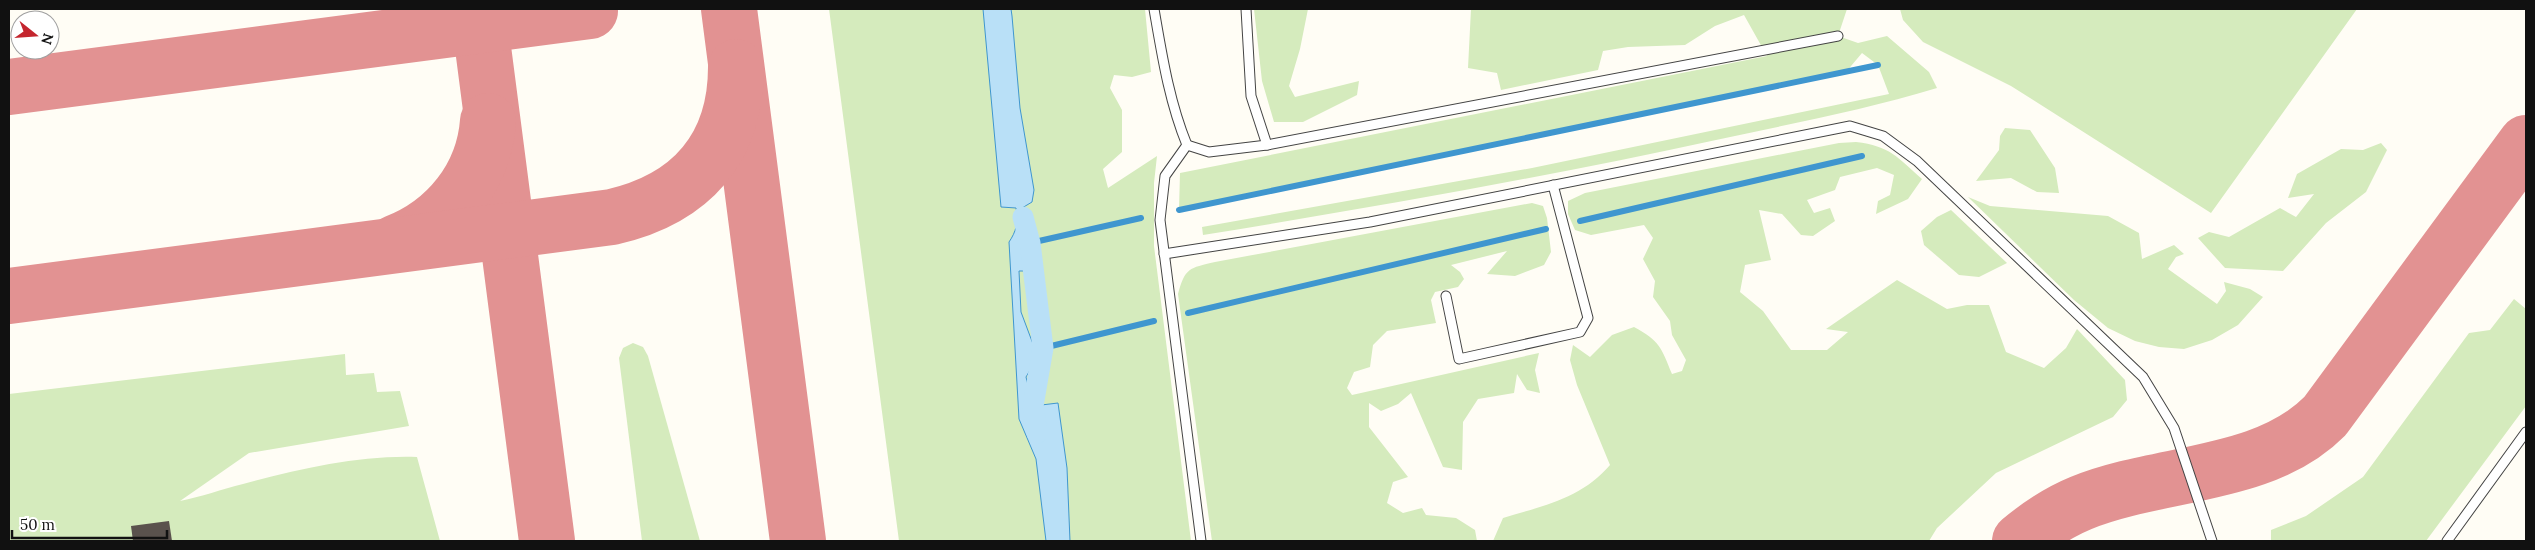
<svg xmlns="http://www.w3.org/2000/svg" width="2535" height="550" font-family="Lora,serif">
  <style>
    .green { fill: #d5ebbd }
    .water { fill: #b9e0f7; stroke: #3f96cf }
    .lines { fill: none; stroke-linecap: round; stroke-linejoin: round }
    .stream { stroke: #3f96cf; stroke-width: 6 }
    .canal { stroke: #b9e0f7; stroke-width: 21 }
    .taxiway { stroke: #e29292; stroke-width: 56 }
    .building { fill: #5a524d }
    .service-casing { stroke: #444; stroke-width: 11 }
    .service { stroke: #fff; stroke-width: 9 }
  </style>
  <rect width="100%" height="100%" fill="#fffdf5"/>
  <!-- green -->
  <g class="green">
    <path d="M829 9H1145L1151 72 1132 77 1114 75 1110 88 1122 110V152L1103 169 1108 188 1157 156 1154 183V246L1191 541H899Z"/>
    <path d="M1254 9H1308L1300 49 1289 86 1295 97 1359 81 1357 95 1303 122H1274L1262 81Z"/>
    <path d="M1471 9H1847L1838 36 1858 43 1887 36 1929 72 1937 88C1864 110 1790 124 1716 140 1546 177 1375 207 1203 235L1202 227 1532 168 1889 94 1878 65 1862 53 1846 72 1179 210 1180 173 1767 56 1744 15 1715 26 1685 45 1628 47 1603 51 1598 70 1501 90 1497 73 1468 68Z"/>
    <path d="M1900 9H2357L2211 213 2011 86 1923 42 1903 20Z"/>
    <path d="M2005 128 2030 130 2055 168 2059 193 2037 192 2011 178 1976 181 1999 150 2000 136Z"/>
    <path d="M1856 142C1890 146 1897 157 1922 179L1908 199 1876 214 1878 201 1890 195 1894 175 1877 168 1840 177 1835 190 1807 200 1814 213 1830 208 1835 221 1813 236 1801 235 1782 214 1759 210 1771 260 1745 265 1740 292 1763 311 1791 350H1827L1848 332 1826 329 1897 280 1947 309 1967 305H1989L2006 352 2044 368 2066 348 2077 329 2125 380 2127 400 2113 417 1996 473 1937 528 1929 541H1493L1503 518C1543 506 1582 498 1610 465L1577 385 1570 360 1573 345 1590 357 1612 335 1634 327C1660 341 1661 347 1672 374L1682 371 1686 360 1672 335 1670 321 1653 297 1655 281 1643 259 1653 238 1644 225 1591 235 1575 230 1568 214V201L1585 193 1839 143Z"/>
    <path d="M2381 143 2387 150 2366 192 2326 223 2283 271 2225 268 2198 238 2209 232 2229 237 2280 208 2296 217 2314 194 2288 198 2297 174 2341 149 2363 150Z"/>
    <path d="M1968 197 1990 206 2108 216 2139 233 2142 259 2174 245 2184 254 2176 257 2168 269 2217 304 2226 291 2224 282 2250 289 2263 297 2238 325 2212 340 2184 349 2159 347 2135 341 2108 328 2074 300Z"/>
    <path d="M1532 203 1543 206 1547 218 1551 252 1544 265 1515 276 1487 274 1507 251 1451 265 1460 272 1464 279 1458 287 1435 292 1431 300 1436 323 1387 331 1373 345 1370 367 1354 372 1347 388 1352 395 1539 353 1535 370 1540 393 1527 390 1517 374 1514 393 1478 399 1463 422 1462 470 1443 467 1411 393 1398 404 1381 411 1369 403V427L1408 477 1393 482 1387 503 1403 513 1422 508 1426 515 1456 518 1475 530 1477 541H1212L1178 294C1185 268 1189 268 1215 262Z"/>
    <path d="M1951 210 2007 263 1979 277 1959 275 1924 245 1921 231 1937 217Z"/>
    <path d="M2514 299 2526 309V406L2426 541H2271V530L2306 516 2363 477 2469 333 2490 330Z"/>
    <path d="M633 343 643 347 648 356 700 541H642L619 358 623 348Z"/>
    <path d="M345 354 346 375 374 373 377 392 400 391 409 426 249 453 180 501C201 497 222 489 243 484 299 469 359 455 417 457L440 541H9V394Z"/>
  </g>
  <!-- water -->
  <path class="water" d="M983 9H1011L1012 16 1020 108 1034 190 1032 202 1022 208C1024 230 1037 249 1026 271H1019L1021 312 1033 344 1043 348 1026 377 1033 406 1058 403 1067 468 1070 541H1046L1036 459 1019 419 1009 242C1016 232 1019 221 1016 208L1001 207Z"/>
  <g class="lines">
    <!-- stream -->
    <g class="stream">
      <path d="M1179 210 1878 65"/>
      <path d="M1580 221 1862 156"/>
      <path d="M1030 243 1141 218"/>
      <path d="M1188 313 1546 229"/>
      <path d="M1043 348 1154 321"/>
    </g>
    <!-- canal -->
    <path class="canal" d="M1023 217 1030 243 1043 348 1033 406 1037 433"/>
    <!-- taxiway -->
    <g class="taxiway">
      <path d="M478 9 547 541"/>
      <path d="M729 9 798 541"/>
      <path d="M9 87 590 11"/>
      <path d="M395 243C447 223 484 177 488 121"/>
      <path d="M9 296 612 217C691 199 736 149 736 67"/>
      <path d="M2020 541C2038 526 2059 512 2081 503 2159 471 2264 478 2325 416L2526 143"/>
    </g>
  </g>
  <!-- building -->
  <path class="building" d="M169 521 172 541H133L131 526Z"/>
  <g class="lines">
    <!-- service casing -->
    <g class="service-casing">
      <g id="service">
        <path d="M1154 9C1162 55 1169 101 1187 145L1165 176 1160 220 1201 541"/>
        <path d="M1246 9 1251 96 1267 145"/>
        <path d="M1187 145 1209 152 1267 145 1838 36"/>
        <path d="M1164 254 1370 222 1850 126 1883 136 1917 161 2143 377 2174 428 2212 541"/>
        <path d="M1446 296 1459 359 1580 332 1588 318 1553 185"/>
        <path d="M2447 541 2526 432"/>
      </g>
    </g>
    <!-- service -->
    <use href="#service" class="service"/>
  </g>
  <!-- border -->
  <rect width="2535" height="550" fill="none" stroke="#111111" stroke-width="20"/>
  <!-- north arrow -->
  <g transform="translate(35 35) rotate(107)"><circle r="24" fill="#ffffff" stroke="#a0a0a0"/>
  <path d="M0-4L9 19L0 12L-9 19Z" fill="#c4262e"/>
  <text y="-8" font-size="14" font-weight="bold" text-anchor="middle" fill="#111111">N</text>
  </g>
  <!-- scale -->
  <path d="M12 530v8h155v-8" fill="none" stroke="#111111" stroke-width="2.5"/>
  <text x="20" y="530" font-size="15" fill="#111111" stroke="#ffffff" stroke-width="4" paint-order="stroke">50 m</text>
</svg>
